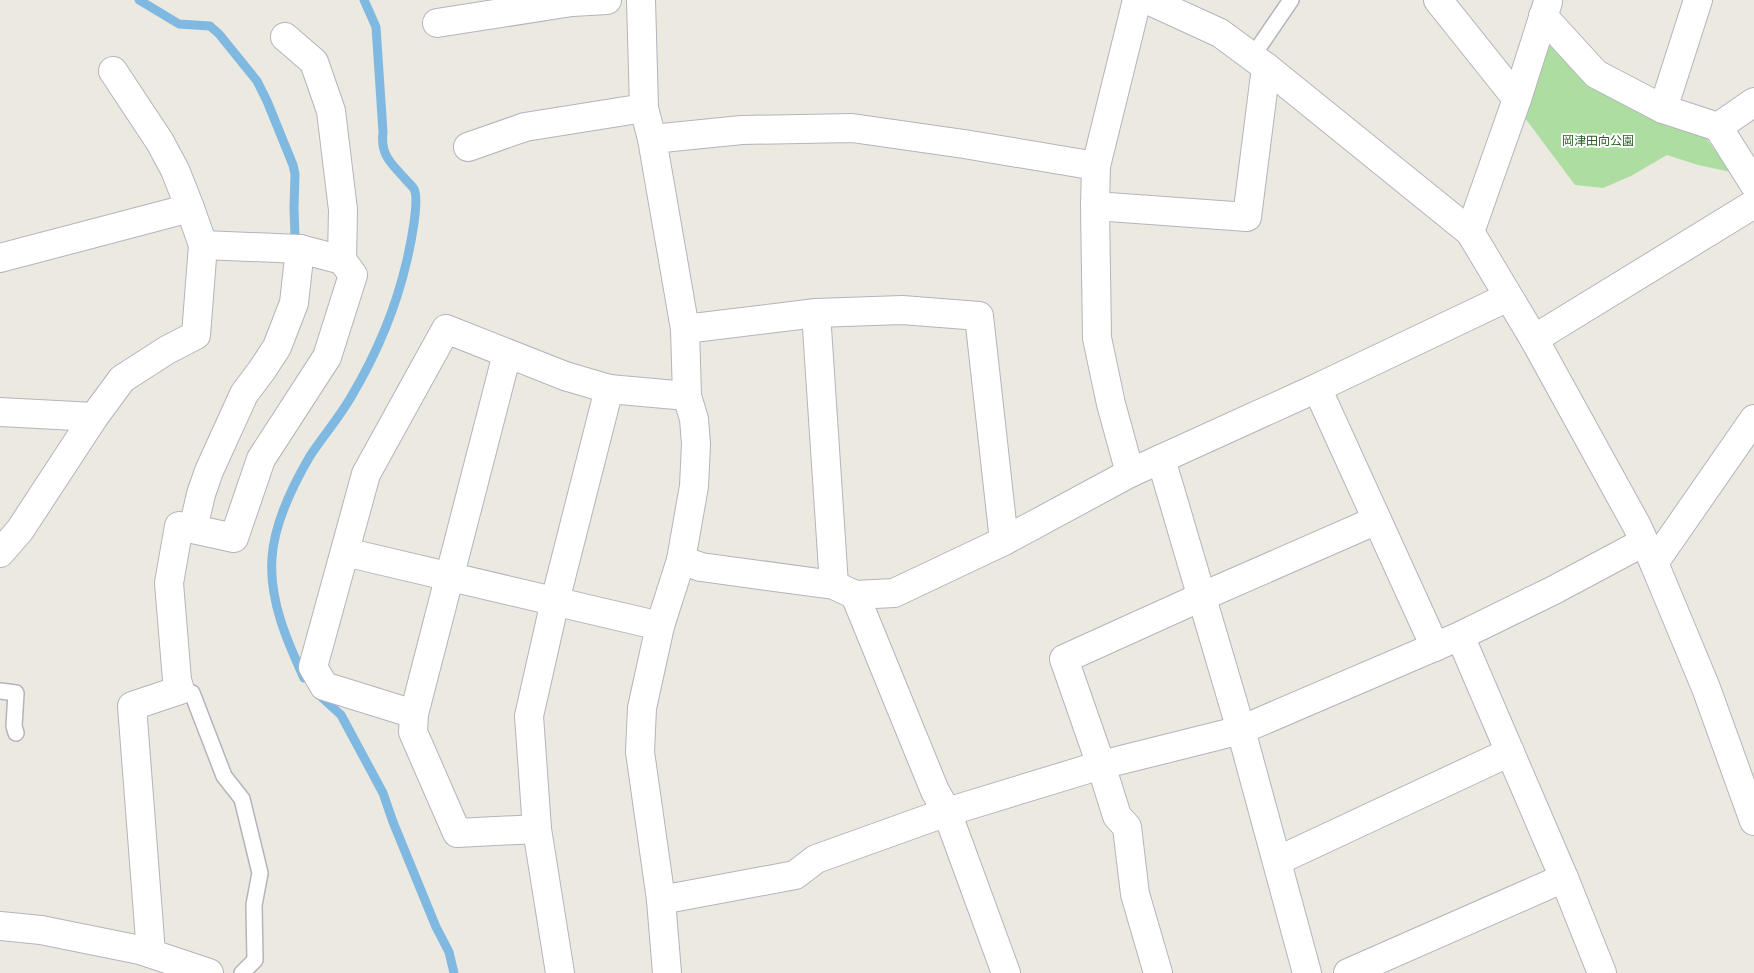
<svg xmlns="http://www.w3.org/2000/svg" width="1754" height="973" font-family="'PT Sans Narrow','Noto Sans JP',sans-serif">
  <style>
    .green { fill: #aedda2 }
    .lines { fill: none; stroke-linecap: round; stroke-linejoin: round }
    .stream { stroke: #7fb9e2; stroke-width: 9 }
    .service-casing { stroke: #b3b4be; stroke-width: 18 }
    .minor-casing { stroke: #b3b4be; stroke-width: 30 }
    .service { stroke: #fff; stroke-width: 15 }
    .minor { stroke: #fff; stroke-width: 28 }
    .labels { text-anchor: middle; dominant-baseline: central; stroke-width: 4; stroke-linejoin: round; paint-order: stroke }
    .park-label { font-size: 12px; fill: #276223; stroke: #fff }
  </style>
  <rect width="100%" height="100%" fill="#ece9e0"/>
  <!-- green -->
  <path class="green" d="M1547 39 1584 82 1654 120 1706 138 1731 172 1698 165 1667 155 1631 176 1603 188 1575 185 1522 114Z"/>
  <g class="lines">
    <!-- stream -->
    <g class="stream">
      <path d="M139 0 179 24 210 26 219 34 257 81 267 101 293 165 295 174 294 208 295 237"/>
      <path d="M304 678C287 641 269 600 272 558 274 524 293 485 310 456 323 436 339 418 351 397 376 355 396 308 407 260 410 247 420 200 414 189 412 186 409 183 407 181 392 164 380 156 383 132L376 27 364 0"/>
      <path d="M317 693 341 715 383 793 393 822 436 927 449 952 454 973"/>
    </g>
    <!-- service casing -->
    <g class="service-casing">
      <g id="service">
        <path d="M1252 57 1291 0"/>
        <path d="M180 690 192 693 224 776 242 799 260 873 254 905 255 960 242 973"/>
        <path d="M0 691 16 693 14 726 16 733"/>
      </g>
    </g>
    <!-- minor casing -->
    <g class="minor-casing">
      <g id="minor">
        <path d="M641 0 644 108 652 139 685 329 687 396 694 419 696 444 694 486 681 560 660 626 642 708 640 752 661 900 667 973"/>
        <path d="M1148 0 1220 33 1266 67 1470 232 1534 339 1637 526 1654 563 1706 688 1754 821"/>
        <path d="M1438 0 1517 99"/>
        <path d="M1543 16 1596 74 1663 109 1718 127 1754 102"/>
        <path d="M437 23 572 2 607 0"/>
        <path d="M113 71 160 142 175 170 190 208"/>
        <path d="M1663 109 1698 0"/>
        <path d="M1718 127 1754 184"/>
        <path d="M652 139 742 130 852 128 964 144 1096 166"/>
        <path d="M468 147 525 127 644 108"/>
        <path d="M1095 206 1247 217 1266 67"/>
        <path d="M1470 232 1517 99 1548 2"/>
        <path d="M203 245 300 249 342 260 343 210 331 111 314 62 285 37"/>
        <path d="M0 258 190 208 203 245 196 335 167 350 122 379 94 417 20 530 0 553"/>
        <path d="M816 313 834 585"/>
        <path d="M685 329 816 313 902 310 979 316 1004 541"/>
        <path d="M1534 339 1754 204"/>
        <path d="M1317 388 1508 297"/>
        <path d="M0 412 94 417"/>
        <path d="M1161 459 1241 730 1307 973"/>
        <path d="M1130 473 1111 404 1097 338 1095 206 1096 166 1137 0"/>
        <path d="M193 529 201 494 209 471 244 394 262 370 277 347 294 303 300 249"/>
        <path d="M345 552 660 626"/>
        <path d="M681 560 701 567 834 585 855 595 894 593 1004 541 1130 473 1317 388 1435 647"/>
        <path d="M1654 563 1754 419"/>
        <path d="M855 595 935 791 947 812 1006 973"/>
        <path d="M1460 636 1564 878 1602 973"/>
        <path d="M414 714 507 354"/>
        <path d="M537 829 457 833 413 732 414 714 324 686 313 667 366 474 446 329 565 376 609 389"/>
        <path d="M1277 861 1510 752"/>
        <path d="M661 900 795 875 816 859 947 812 1101 765 1241 730 1460 636 1554 590 1644 542"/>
        <path d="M0 926 41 930 140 950 209 973"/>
        <path d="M151 953 132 706 180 690 177 680 169 583 179 526 234 538 261 459 327 357 353 275 342 260"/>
        <path d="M560 973 537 829 529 716 555 601 609 389 687 396"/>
        <path d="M1158 973 1135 894 1127 827 1117 816 1101 765 1064 659 1201 597 1377 520"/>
        <path d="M1348 973 1564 878"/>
      </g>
    </g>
    <!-- service -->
    <use href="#service" class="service"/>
    <!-- minor -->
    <use href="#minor" class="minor"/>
  </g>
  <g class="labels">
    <!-- park labels -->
    <g class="park-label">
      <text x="1598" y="140">岡津田向公園</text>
    </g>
  </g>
</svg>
